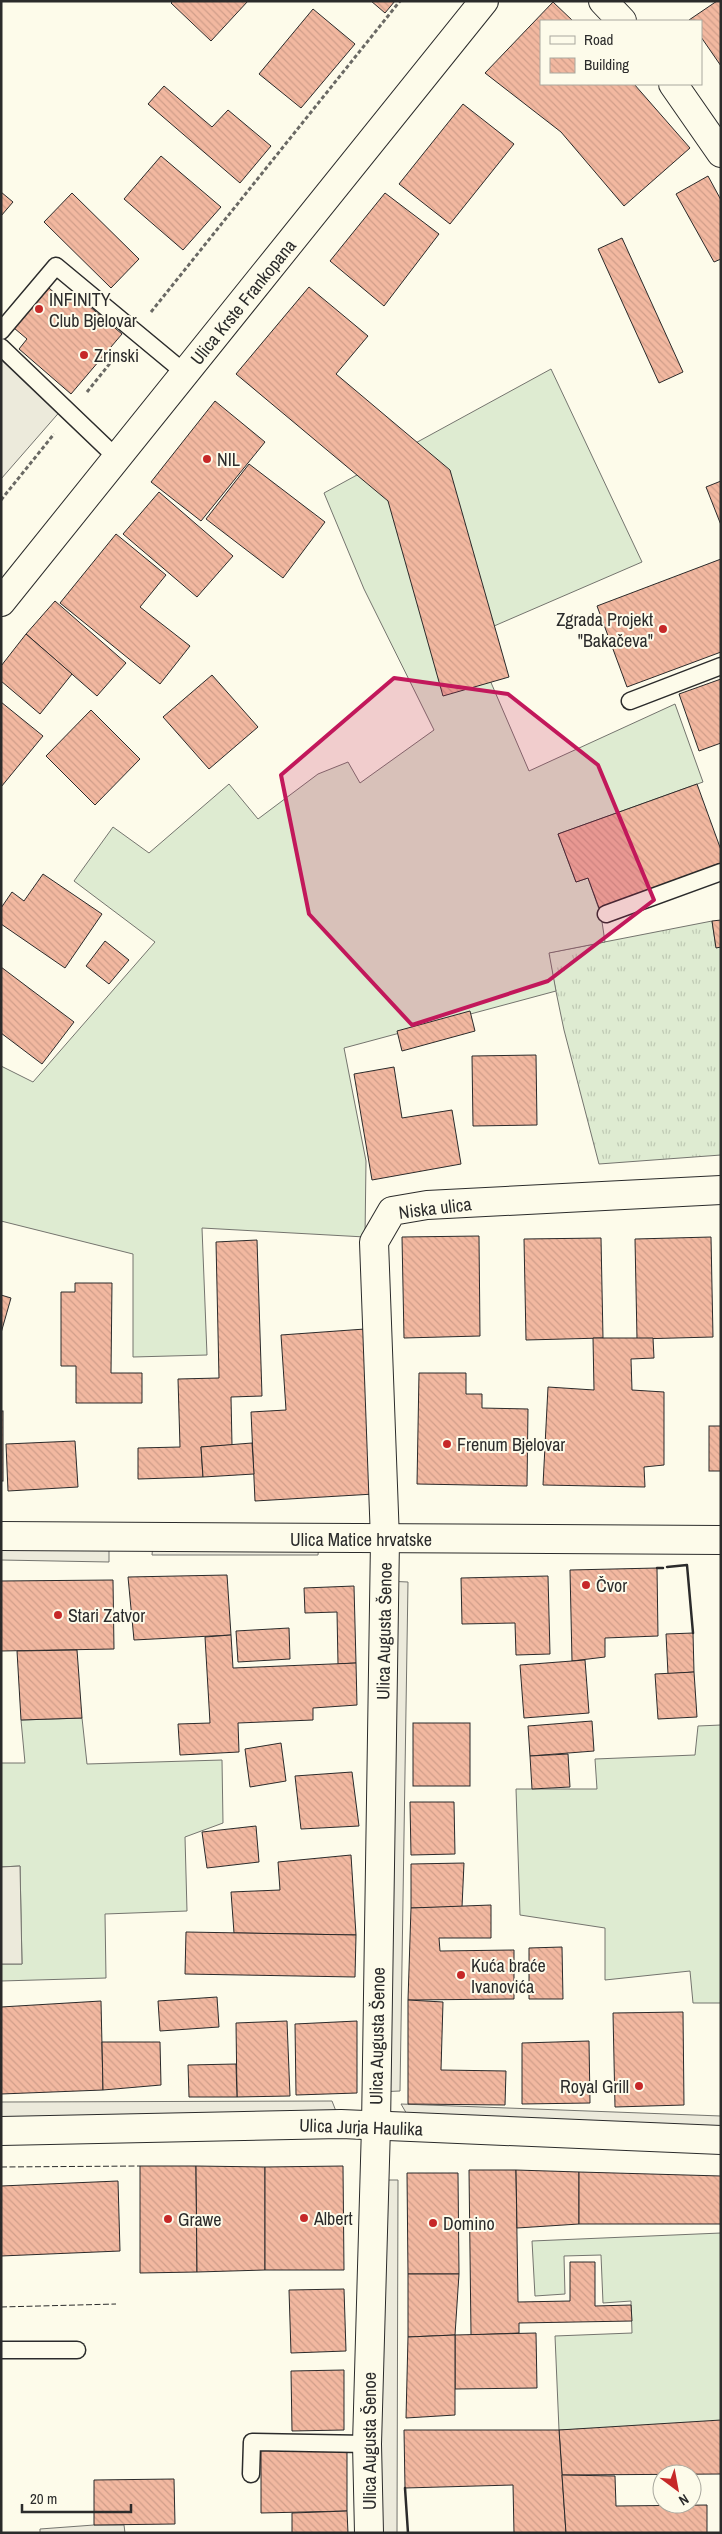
<svg xmlns="http://www.w3.org/2000/svg" width="722" height="2534" font-family="'Archivo Narrow',sans-serif">
  <style>
    .grass { fill: url(#grass-tufts); stroke: #74746e }
    .garden { fill: #deebd1; stroke: #74746e }
    .parking { fill: #eceadb; stroke: #74746e }
    .building { fill: url(#building-back-hatch); stroke: #2b2b2b }
    .lines { fill: none; stroke-linecap: round; stroke-linejoin: round }
    .lane-casing { stroke: #2b2b2b; stroke-width: 19 }
    .street-casing { stroke: #2b2b2b; stroke-width: 30 }
    .primary-casing { stroke: #2b2b2b; stroke-width: 30 }
    .path { stroke: #6a6964; stroke-width: 3; stroke-dasharray: 4 2.5; stroke-linecap: butt }
    .lane { stroke: #fdfbea; stroke-width: 16 }
    .street { stroke: #fdfbea; stroke-width: 28 }
    .primary { stroke: #fdfbea; stroke-width: 28 }
    .fence { stroke: #2b2b2b; stroke-width: 1; stroke-dasharray: 6 2.5; stroke-linecap: butt }
    .wall { stroke: #2b2b2b; stroke-width: 2.5 }
    .marked { fill: #c2185b; fill-opacity: 0.2; stroke: #c2185b; stroke-width: 4; stroke-linejoin: round }
    .poi-dot { fill: #c62828; stroke: #fdfbea; stroke-width: 2 }
    .labels { text-anchor: middle; dominant-baseline: central; stroke-width: 4; stroke-linejoin: round; paint-order: stroke }
    .poi-label { font-size: 18px; fill: #2b2b2b; stroke: #fdfbea; text-anchor: start }
    .street-label { font-size: 18px; fill: #2b2b2b; stroke: #fdfbea }
  </style>
  <defs>
    <pattern id="grass-tufts" width="24" height="20" patternUnits="userSpaceOnUse" patternTransform="scale(1.25)"><rect width="24" height="20" fill="#deebd1"/><path d="M3 7l-1-3M5 7V3M7 7l1-3M15 17l-1-3M17 17v-4M19 17l1-3" fill="none" stroke="#bfcab4"/></pattern>
    <pattern id="building-back-hatch" width="6" height="6" patternUnits="userSpaceOnUse" patternTransform="scale(1.25)"><rect width="6" height="6" fill="#f2b8a0"/><path d="M-1 5l2 2M0 0l6 6M5-1l2 2" fill="none" stroke="#d09e8a"/></pattern>
  </defs>
  <rect width="100%" height="100%" fill="#fdfbea"/>
  <!-- grass -->
  <path class="grass" d="M712 921 716 947H721V1155L599 1164 564 1030 548 953Z"/>
  <!-- garden -->
  <g class="garden">
    <path d="M551 369 642 562 471 636 529 771 675 704 703 782 558 834 576 882 588 878 601 915 605 942 549 953 556 991 344 1048 366 1161 365 1237 202 1228 207 1355 133 1357V1254L1 1221V1066L33 1082 155 942 74 881 113 827 149 853 229 784 258 819 318 774 348 762 360 783 434 730 364 589 324 493Z"/>
    <path d="M82 1718 87 1764 222 1760 223 1823 185 1837 187 1911 105 1914 106 1978 1 1981V1964H22L20 1866 1 1867V1763H25L21 1720Z"/>
    <path d="M721 1725V2003H693L690 1971 605 1980V1928L520 1915 516 1789H597L595 1759 695 1755 698 1726Z"/>
    <path d="M721 2233V2424L559 2430 555 2336 632 2333 631 2301 603 2303 601 2255 564 2256 565 2294 535 2296 532 2241Z"/>
  </g>
  <!-- parking -->
  <g class="parking">
    <path d="M1 347 63 408 1 479Z"/>
    <path d="M1 1542 109 1543V1562L1 1560Z"/>
    <path d="M153 1543H319L318 1555H152Z"/>
    <path d="M385 1581 408 1582 400 2091 376 2092Z"/>
    <path d="M20 1866 22 1964H1V1867Z"/>
    <path d="M332 2101 341 2124 1 2131V2102Z"/>
    <path d="M401 2104 721 2116V2140L415 2128Z"/>
    <path d="M375 2180H398L397 2533H369Z"/>
    <path d="M94 2525H124L125 2533H40V2529Z"/>
  </g>
  <!-- building -->
  <g class="building">
    <path d="M173 1H248L211 41 171 3Z"/>
    <path d="M371 1H395L385 13Z"/>
    <path d="M717 1H721V66L701 37V21L689 20Z"/>
    <path d="M553 2 573 21H541V84H634L690 148 624 206 561 132 485 73Z"/>
    <path d="M313 9 355 44 301 108 259 74Z"/>
    <path d="M164 86 212 127 228 110 271 146 240 183 148 104Z"/>
    <path d="M463 104 514 144 450 224 399 184Z"/>
    <path d="M161 156 221 207 183 250 124 199Z"/>
    <path d="M708 176 721 200V259L714 262 676 194Z"/>
    <path d="M1 192 13 202 1 216Z"/>
    <path d="M72 193 139 259 111 288 44 222Z"/>
    <path d="M385 193 439 234 384 306 330 261Z"/>
    <path d="M622 238 683 372 659 383 598 249Z"/>
    <path d="M309 287 368 336 336 374 450 470 509 677 443 696 388 501 236 374Z"/>
    <path d="M49 288 67 304 75 294 122 334 71 394 19 349 27 339 14 328Z"/>
    <path d="M215 401 265 442 201 521 151 482Z"/>
    <path d="M249 464 325 522 283 578 206 519Z"/>
    <path d="M721 481V525L706 487Z"/>
    <path d="M159 492 233 556 197 597 123 534Z"/>
    <path d="M116 534 166 575 140 607 190 646 160 684 60 603Z"/>
    <path d="M721 559V652L627 687 597 606Z"/>
    <path d="M55 601 126 663 97 696 26 634Z"/>
    <path d="M26 634 72 674 40 714 1 681V666Z"/>
    <path d="M212 675 258 727 209 769 163 717Z"/>
    <path d="M721 679V743L699 751 679 694Z"/>
    <path d="M1 702 43 736 1 787Z"/>
    <path d="M91 710 140 759 95 805 46 756Z"/>
    <path d="M697 784 721 850V863L599 908 588 878 576 882 558 834Z"/>
    <path d="M43 874 102 914 65 968 1 924V908L12 892 24 901Z"/>
    <path d="M721 920V947L716 948 712 921Z"/>
    <path d="M105 941 129 960 109 984 86 966Z"/>
    <path d="M1 967 74 1022 42 1064 1 1033Z"/>
    <path d="M470 1011 475 1031 402 1051 397 1031Z"/>
    <path d="M536 1055 537 1125 473 1126 472 1056Z"/>
    <path d="M394 1067 402 1118 452 1110 461 1164 372 1180 354 1074Z"/>
    <path d="M479 1236 480 1336 404 1338 402 1237Z"/>
    <path d="M711 1237 713 1337 637 1339 635 1239Z"/>
    <path d="M601 1238 603 1338 526 1340 524 1239Z"/>
    <path d="M257 1240 262 1396 231 1397 232 1445 201 1447 203 1477 138 1479V1448L180 1447 178 1379 219 1378 216 1242Z"/>
    <path d="M75 1283H112L111 1373H142V1403H76V1366H61V1292H75Z"/>
    <path d="M1 1295 11 1298 1 1333Z"/>
    <path d="M365 1329 374 1494 255 1501 251 1412 286 1410 281 1335Z"/>
    <path d="M593 1338H653L654 1358 631 1359 632 1390 664 1392V1465L644 1467 645 1487 543 1485 548 1387 594 1390Z"/>
    <path d="M419 1373H466V1394H482V1408L528 1409 527 1486 417 1484Z"/>
    <rect x="1" y="1411" width="2" height="70"/>
    <rect x="709" y="1426" width="12" height="45"/>
    <path d="M75 1441 78 1487 8 1491 6 1444Z"/>
    <path d="M252 1443 254 1474 203 1477 201 1447Z"/>
    <path d="M657 1568 658 1636 605 1638V1657L572 1661 570 1570Z"/>
    <path d="M227 1575 231 1635 134 1640 128 1577Z"/>
    <path d="M548 1576 550 1654 516 1655 515 1623 462 1624 461 1578Z"/>
    <path d="M113 1580 114 1649 1 1651V1581Z"/>
    <path d="M354 1586 356 1663 338 1664 337 1612 305 1613 304 1588Z"/>
    <path d="M289 1628 290 1659 238 1662 236 1631Z"/>
    <path d="M693 1633 694 1672 668 1674 666 1634Z"/>
    <path d="M231 1635 233 1668 356 1663 357 1705 313 1708V1720L238 1723 239 1752 180 1755 178 1724 210 1723 205 1637Z"/>
    <path d="M77 1650 82 1718 21 1720 17 1651Z"/>
    <path d="M585 1660 589 1713 524 1718 520 1665Z"/>
    <path d="M694 1672 697 1717 658 1719 655 1674Z"/>
    <path d="M592 1721 594 1751 530 1756 528 1726Z"/>
    <rect x="413" y="1723" width="57" height="63"/>
    <path d="M281 1743 286 1781 250 1787 245 1749Z"/>
    <path d="M568 1754 570 1787 532 1789 530 1756Z"/>
    <path d="M352 1772 359 1826 301 1829 295 1776Z"/>
    <path d="M410 1802H454L455 1854 411 1855Z"/>
    <path d="M256 1826 259 1862 207 1868 202 1832Z"/>
    <path d="M351 1855 356 1935 234 1933 231 1892 280 1890 278 1862Z"/>
    <path d="M464 1863 462 1907 411 1908V1864Z"/>
    <path d="M491 1905V1938H439L440 1951 514 1950V1999L408 2000 411 1908Z"/>
    <path d="M186 1932 356 1935 355 1977 185 1974Z"/>
    <path d="M562 1947 563 1999H529V1948Z"/>
    <path d="M217 1997 219 2027 160 2031 158 2001Z"/>
    <path d="M408 2000 443 2002 441 2070 506 2071 505 2105 408 2104Z"/>
    <path d="M101 2001 103 2090 1 2094V2007Z"/>
    <path d="M683 2012 684 2105 615 2107 613 2013Z"/>
    <path d="M287 2021 290 2096 237 2097 236 2023Z"/>
    <path d="M357 2021V2093L296 2095 295 2024Z"/>
    <path d="M589 2041 590 2103 522 2104V2043Z"/>
    <path d="M102 2042H160L161 2085 103 2090Z"/>
    <path d="M236 2064 237 2097H189L188 2065Z"/>
    <path d="M140 2166H196L197 2272 140 2273Z"/>
    <path d="M196 2166 265 2167V2270L197 2272Z"/>
    <path d="M343 2166 344 2270H265V2167Z"/>
    <path d="M469 2170H516L518 2302 570 2301V2262H595V2306L631 2305 632 2321 519 2323V2333L471 2335Z"/>
    <path d="M516 2170 579 2172V2224L517 2228Z"/>
    <path d="M579 2172 721 2176V2224H579Z"/>
    <path d="M407 2173H458L459 2274H408Z"/>
    <path d="M118 2181 120 2251 1 2256V2186Z"/>
    <path d="M408 2274H459L455 2335 408 2337Z"/>
    <path d="M344 2289 346 2351 291 2353 289 2290Z"/>
    <path d="M536 2333 537 2388 455 2389V2335Z"/>
    <path d="M455 2335V2415L406 2418 408 2337Z"/>
    <path d="M344 2370V2430L292 2431 291 2371Z"/>
    <path d="M721 2420V2474L562 2475 559 2430Z"/>
    <path d="M404 2430H559L566 2533H514L513 2485 405 2488Z"/>
    <path d="M261 2450H347V2511L261 2513Z"/>
    <path d="M562 2475 615 2476 616 2506 707 2505V2533H566Z"/>
    <path d="M174 2479 175 2524 94 2525V2480Z"/>
    <path d="M347 2511 348 2533H292V2513Z"/>
  </g>
  <g class="lines">
    <!-- lane casing -->
    <g class="lane-casing">
      <g id="lane">
        <path d="M1 331 56 266 185 373"/>
        <path d="M1 347 117 458"/>
        <path d="M630 701 721 666"/>
        <path d="M606 914 721 872"/>
        <path d="M1 2350H77"/>
        <path d="M251 2474 252 2442 367 2444"/>
      </g>
    </g>
    <!-- street casing -->
    <g class="street-casing">
      <g id="street">
        <path d="M603 1 622 21"/>
        <path d="M673 84 721 153"/>
        <path d="M1 2131 341 2124 721 2140"/>
        <path d="M369 2533 367 2444 376 2126 385 1540 374 1242 392 1211 427 1205 721 1190"/>
      </g>
    </g>
    <!-- primary casing -->
    <g class="primary-casing">
      <g id="primary">
        <path d="M1 602 484 1"/>
        <path d="M1 1536 721 1540"/>
      </g>
    </g>
    <!-- path -->
    <g class="path">
      <path d="M151 312 400 1"/>
      <path d="M87 392 119 352"/>
      <path d="M1 500 54 434"/>
    </g>
    <!-- lane -->
    <use href="#lane" class="lane"/>
    <!-- street -->
    <use href="#street" class="street"/>
    <!-- primary -->
    <use href="#primary" class="primary"/>
    <!-- fence -->
    <g class="fence">
      <path d="M1 2167 140 2166"/>
      <path d="M1 2307 116 2304"/>
    </g>
    <!-- wall -->
    <g class="wall">
      <path d="M667 1567 687 1565 693 1633"/>
      <path d="M657 1568H663"/>
      <path d="M405 2488 408 2533"/>
    </g>
  </g>
  <!-- marked area -->
  <path class="marked" d="M394 678 508 694 598 765 654 900 548 981 412 1025 309 914 281 775Z"/>
  <!-- markers -->
  <g class="poi-dot">
    <circle cx="39" cy="309" r="5"/>
    <circle cx="84" cy="355" r="5"/>
    <circle cx="207" cy="459" r="5"/>
    <circle cx="663" cy="629" r="5"/>
    <circle cx="447" cy="1444" r="5"/>
    <circle cx="586" cy="1585" r="5"/>
    <circle cx="58" cy="1615" r="5"/>
    <circle cx="461" cy="1975" r="5"/>
    <circle cx="639" cy="2086" r="5"/>
    <circle cx="304" cy="2218" r="5"/>
    <circle cx="168" cy="2219" r="5"/>
    <circle cx="433" cy="2223" r="5"/>
  </g>
  <g class="labels">
    <!-- poi labels -->
    <g class="poi-label">
      <text x="49" y="299">INFINITY<tspan x="49" dy="21">Club Bjelovar</tspan></text>
      <text x="94" y="355">Zrinski</text>
      <text x="217" y="459">NIL</text>
      <text x="653" y="619" text-anchor="end">Zgrada Projekt<tspan x="653" dy="21">"Bakačeva"</tspan></text>
      <text x="457" y="1444">Frenum Bjelovar</text>
      <text x="596" y="1585">Čvor</text>
      <text x="68" y="1615">Stari Zatvor</text>
      <text x="471" y="1965">Kuća braće<tspan x="471" dy="21">Ivanovića</tspan></text>
      <text x="629" y="2086" text-anchor="end">Royal Grill</text>
      <text x="314" y="2218">Albert</text>
      <text x="178" y="2219">Grawe</text>
      <text x="443" y="2223">Domino</text>
    </g>
    <!-- street labels -->
    <g class="street-label">
      <text transform="translate(243 302) rotate(-51)">Ulica Krste Frankopana</text>
      <text transform="translate(435 1208) rotate(-7)">Niska ulica</text>
      <text x="361" y="1539">Ulica Matice hrvatske</text>
      <text transform="translate(384 1631) rotate(-89)">Ulica Augusta Šenoe</text>
      <text transform="translate(377 2036) rotate(-89)">Ulica Augusta Šenoe</text>
      <text transform="translate(361 2127) rotate(2)">Ulica Jurja Haulika</text>
      <text transform="translate(369 2441) rotate(-90)">Ulica Augusta Šenoe</text>
    </g>
  </g>
  <!-- border -->
  <rect width="722" height="2534" fill="none" stroke="#2b2b2b" stroke-width="5"/>
  <!-- legend -->
  <rect x="540" y="20" width="162" height="65" fill="#fdfbea" stroke="#a9a89e"/>
  <rect x="550" y="36" width="25" height="8" fill="#fdfbea" stroke="#a9a89e"/>
  <text x="584" y="45" font-size="15" fill="#2b2b2b">Road</text>
  <rect x="550" y="58" width="25" height="15" fill="url(#building-back-hatch)" stroke="#a9a89e"/>
  <text x="584" y="70" font-size="15" fill="#2b2b2b">Building</text>
  <!-- north arrow -->
  <g transform="translate(677 2489) rotate(148)"><circle r="24" fill="#fdfbea" stroke="#a9a89e"/>
  <path d="M0-4L9 19L0 12L-9 19Z" fill="#c62828"/>
  <text y="-8" font-size="14" font-weight="bold" text-anchor="middle" fill="#2b2b2b">N</text>
  </g>
  <!-- scale -->
  <path d="M22 2504v8h109v-8" fill="none" stroke="#2b2b2b" stroke-width="2.5"/>
  <text x="30" y="2504" font-size="15" fill="#2b2b2b" stroke="#fdfbea" stroke-width="4" paint-order="stroke">20 m</text>
</svg>
